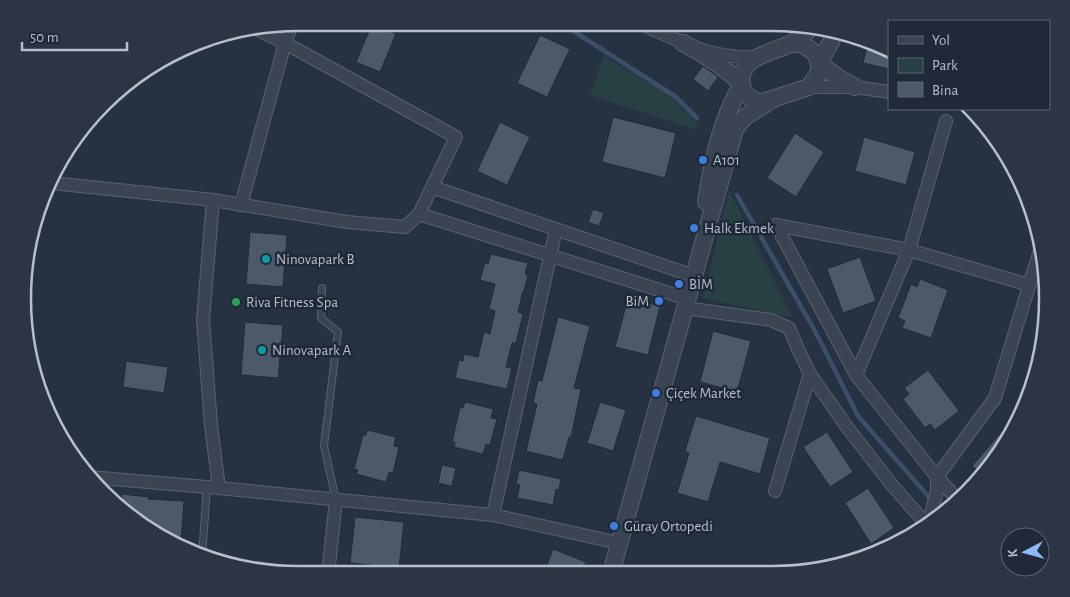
<svg xmlns="http://www.w3.org/2000/svg" width="1070" height="597" font-family="'Alegreya Sans',sans-serif">
  <style>
    .green { fill: #284043 }
    .lines { fill: none; stroke-linecap: round; stroke-linejoin: round }
    .stream { stroke: #3b4f6b; stroke-width: 4.5 }
    .building { fill: #4c596b; stroke: #212b39 }
    .service-casing { stroke: #58626f; stroke-width: 8 }
    .minor-casing { stroke: #58626f; stroke-width: 14 }
    .tertiary-casing { stroke: #58626f; stroke-width: 18 }
    .service { stroke: #3a4452; stroke-width: 6 }
    .minor { stroke: #3a4452; stroke-width: 12 }
    .tertiary { stroke: #3a4452; stroke-width: 16 }
    .shop-dot { fill: #3f7fe0; stroke: #1f2937; stroke-width: 2 }
    .culture-dot { fill: #0f9aa8; stroke: #1f2937; stroke-width: 2 }
    .leisure-dot { fill: #2e9e5b; stroke: #1f2937; stroke-width: 2 }
    .labels { text-anchor: middle; dominant-baseline: central; stroke-width: 5; stroke-linejoin: round; paint-order: stroke }
    .poi-label { font-size: 15px; fill: #b7bfcc; stroke: #1f2937; text-anchor: start }
    .rim { fill: none; stroke: #b7bfcc; stroke-width: 2.5 }
  </style>
  <rect width="100%" height="100%" fill="#263242"/>
  <!-- green -->
  <g class="green">
    <path d="M604 56 675 98 697 122 696 130 590 95Z"/>
    <path d="M729 190 793 318 703 298Z"/>
  </g>
  <g class="lines">
    <!-- stream -->
    <g class="stream">
      <path d="M561 23 676 97 697 118"/>
      <path d="M737 195 815 331 858 416 943 513"/>
    </g>
  </g>
  <!-- building -->
  <g class="building">
    <path d="M372 24 396 34 380 72 356 62Z"/>
    <path d="M540 35 570 49 547 97 517 83Z"/>
    <path d="M868 42 889 51V69L863 63Z"/>
    <path d="M703 66 718 77 708 91 693 79Z"/>
    <path d="M613 117 676 133 665 178 602 162Z"/>
    <path d="M500 122 530 137 507 185 477 171Z"/>
    <path d="M795 133 824 152 796 197 767 178Z"/>
    <path d="M864 137 915 152 906 185 855 171Z"/>
    <path d="M593 209 604 213 599 226 588 222Z"/>
    <path d="M250 232 287 235 283 287 246 284Z"/>
    <path d="M491 254 528 263 525 274 528 275 524 291H523L518 312 523 314 516 343H512L506 367 512 368 507 389 455 378 459 360 463 361 464 354 478 357 484 332 490 334 495 311 489 309 495 284 480 280 485 263 488 264Z"/>
    <path d="M860 257 876 301 843 313 827 269Z"/>
    <path d="M920 279 948 290 931 338 902 328 905 321 898 318 911 284 917 287Z"/>
    <path d="M628 298 660 306 648 355 615 347Z"/>
    <path d="M558 317 590 326 574 388 581 389 571 438 569 437 563 460 526 451 537 404 533 403 538 380 542 381Z"/>
    <path d="M245 322 283 325 278 378 241 375Z"/>
    <path d="M713 331 751 341 737 392 700 382Z"/>
    <path d="M126 361 168 367 164 393 123 387Z"/>
    <path d="M928 370 959 411 935 430 930 424 925 428 903 399 909 394 904 388Z"/>
    <path d="M465 402 493 409 491 418 497 419 490 445 486 444 483 454 454 447 455 442H452L460 407 463 408Z"/>
    <path d="M600 402 626 410 613 451 587 443Z"/>
    <path d="M696 416 770 438 760 474 720 462 708 502 677 493 689 453 685 451Z"/>
    <path d="M1011 421 1015 424 1010 437 982 474 972 466Z"/>
    <path d="M367 430 396 437 394 446 399 447 393 473 389 472 386 482 356 474 358 470 354 469 363 435H366Z"/>
    <path d="M827 432 853 472 830 487 803 447Z"/>
    <path d="M442 465 456 468 452 486 438 483Z"/>
    <path d="M519 470 561 479 559 490 556 489 553 505 517 498 520 485 516 484Z"/>
    <path d="M868 488 894 528 871 544 845 503Z"/>
    <path d="M122 494 149 497 148 499 184 501 181 541 167 540 160 537 121 505Z"/>
    <path d="M355 517 404 522 399 568 350 563Z"/>
    <path d="M553 549 586 562 581 573H544Z"/>
  </g>
  <g class="lines">
    <!-- service casing -->
    <g class="service-casing">
      <g id="service">
        <path d="M322 288 321 318 338 332 324 446 336 500"/>
        <path d="M202 556 207 487"/>
      </g>
    </g>
    <!-- minor casing -->
    <g class="minor-casing">
      <g id="minor">
        <path d="M639 23C653 29 667 36 682 42 706 53 732 58 758 57"/>
        <path d="M256 29 285 43 292 24"/>
        <path d="M809 87H855L889 92"/>
        <path d="M946 121 909 250 1029 285"/>
        <path d="M52 183 213 200 347 222 405 227 419 214 432 187 694 276"/>
        <path d="M213 200 203 320 211 425 219 488"/>
        <path d="M241 205 285 43 456 137 432 187"/>
        <path d="M419 214 688 299"/>
        <path d="M776 225 856 375 937 477 958 500"/>
        <path d="M776 225 909 250 856 375"/>
        <path d="M685 308 771 320 789 328 798 349 810 374 847 427 892 485 928 526"/>
        <path d="M89 477 219 488 493 515 619 543"/>
        <path d="M775 491 810 374"/>
        <path d="M493 515 556 229"/>
        <path d="M928 525 937 491V477L995 398 1040 250"/>
        <path d="M328 574 336 500"/>
      </g>
    </g>
    <!-- tertiary casing -->
    <g class="tertiary-casing">
      <g id="tertiary">
        <path d="M834 30 831 42 819 63 836 76 855 87"/>
        <path d="M683 43C704 54 725 68 742 84 721 119 712 162 706 202"/>
        <path d="M791 44H802L815 53 819 63V72L809 87 763 102C754 101 745 97 742 87 735 58 771 53 790 44 798 40 805 33 812 27"/>
        <path d="M611 573 735 129 745 117 772 100"/>
      </g>
    </g>
    <!-- service -->
    <use href="#service" class="service"/>
    <!-- minor -->
    <use href="#minor" class="minor"/>
    <!-- tertiary -->
    <use href="#tertiary" class="tertiary"/>
  </g>
  <!-- markers -->
  <g class="shop-dot">
    <circle cx="703" cy="160" r="5"/>
    <circle cx="694" cy="228" r="5"/>
    <circle cx="679" cy="284" r="5"/>
    <circle cx="659" cy="301" r="5"/>
    <circle cx="656" cy="393" r="5"/>
    <circle cx="614" cy="526" r="5"/>
  </g>
  <g class="culture-dot">
    <circle cx="266" cy="259" r="5"/>
    <circle cx="262" cy="350" r="5"/>
  </g>
  <circle class="leisure-dot" cx="236" cy="302" r="5"/>
  <g class="labels">
    <!-- poi labels -->
    <g class="poi-label">
      <text x="713" y="160">A101</text>
      <text x="704" y="228">Halk Ekmek</text>
      <text x="276" y="259">Ninovapark B</text>
      <text x="689" y="284">BİM</text>
      <text x="649" y="301" text-anchor="end">BiM</text>
      <text x="246" y="302">Riva Fitness Spa</text>
      <text x="272" y="350">Ninovapark A</text>
      <text x="666" y="393">Çiçek Market</text>
      <text x="624" y="526">Güray Ortopedi</text>
    </g>
  </g>
  <!-- crop -->
  <path d="M0 0H1070V597H0ZM298 31H772A267 267 0 0 1 1039 298V299A267 267 0 0 1 772 566H298A267 267 0 0 1 31 299V298A267 267 0 0 1 298 31Z" fill="#2b3543" fill-rule="evenodd"/>
  <path class="rim" d="M298 31H772A267 267 0 0 1 1039 298V299A267 267 0 0 1 772 566H298A267 267 0 0 1 31 299V298A267 267 0 0 1 298 31Z"/>
  <!-- legend -->
  <rect x="888" y="20" width="162" height="90" fill="#1f2937" stroke="#5c6573"/>
  <rect x="898" y="36" width="25" height="8" fill="#3a4452" stroke="#5c6573"/>
  <text x="932" y="45" font-size="15" fill="#b7bfcc">Yol</text>
  <rect x="898" y="58" width="25" height="15" fill="#284043" stroke="#5c6573"/>
  <text x="932" y="70" font-size="15" fill="#b7bfcc">Park</text>
  <rect x="898" y="82" width="25" height="15" fill="#4c596b" stroke="#5c6573"/>
  <text x="932" y="95" font-size="15" fill="#b7bfcc">Bina</text>
  <!-- north arrow -->
  <g transform="translate(1025 552) rotate(264)"><circle r="24" fill="#1f2937" stroke="#5c6573"/>
  <path d="M0-4L9 19L0 12L-9 19Z" fill="#8eb8fa"/>
  <text y="-8" font-size="14" font-weight="bold" text-anchor="middle" fill="#b7bfcc">K</text>
  </g>
  <!-- scale -->
  <path d="M22 42v8h105v-8" fill="none" stroke="#b7bfcc" stroke-width="2.5"/>
  <text x="30" y="42" font-size="15" fill="#b7bfcc" stroke="#1f2937" stroke-width="4" paint-order="stroke">50 m</text>
</svg>
